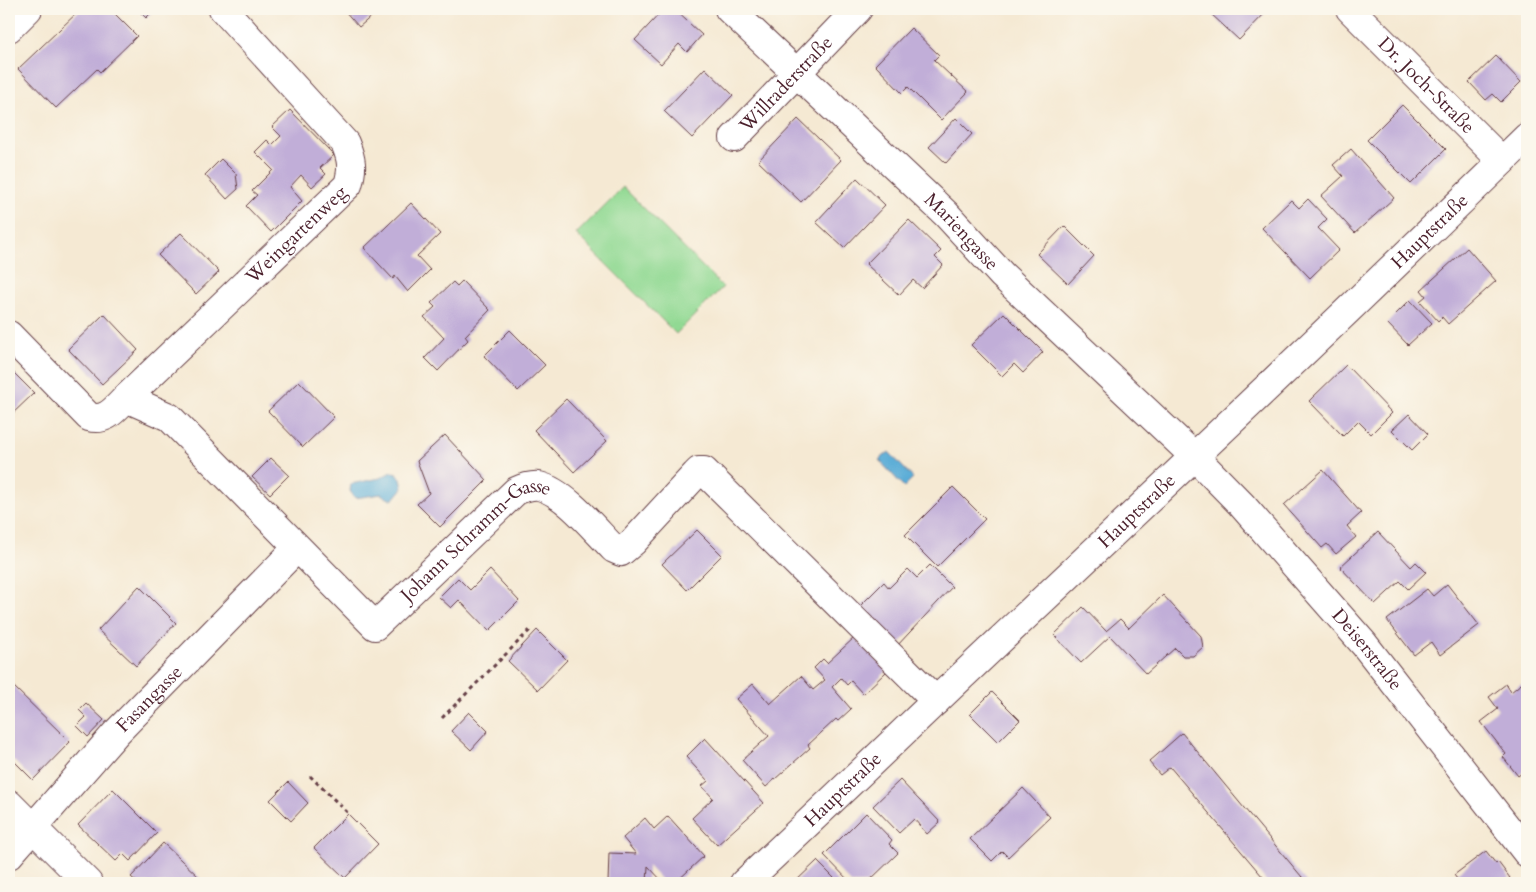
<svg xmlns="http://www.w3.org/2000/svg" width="1536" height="892" font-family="Cardo,serif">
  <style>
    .green { fill: #91d993; stroke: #6e7c5f }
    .water { fill: #5cadd7; stroke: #536681 }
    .building { fill: #c1aed8 }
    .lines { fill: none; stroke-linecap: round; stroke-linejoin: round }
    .minor-casing { stroke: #643d44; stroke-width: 30 }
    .major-casing { stroke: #643d44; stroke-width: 30 }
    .path { stroke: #643d44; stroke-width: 3; stroke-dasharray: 4 4; stroke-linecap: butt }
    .minor { stroke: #fff; stroke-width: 28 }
    .major { stroke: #fff; stroke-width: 28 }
    .labels { text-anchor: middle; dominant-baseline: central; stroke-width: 4.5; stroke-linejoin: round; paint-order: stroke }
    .street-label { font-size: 19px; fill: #4a1f2b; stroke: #fbf7ec }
  </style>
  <rect width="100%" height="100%" fill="#fbf7ec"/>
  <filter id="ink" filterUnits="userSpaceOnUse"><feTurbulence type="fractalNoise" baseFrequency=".02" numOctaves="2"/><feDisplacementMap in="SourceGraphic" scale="10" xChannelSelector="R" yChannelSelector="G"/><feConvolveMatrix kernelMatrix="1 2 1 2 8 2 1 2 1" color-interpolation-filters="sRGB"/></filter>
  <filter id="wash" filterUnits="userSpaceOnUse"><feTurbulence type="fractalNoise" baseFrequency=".0096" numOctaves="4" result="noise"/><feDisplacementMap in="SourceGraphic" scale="20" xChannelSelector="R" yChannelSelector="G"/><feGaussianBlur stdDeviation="1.12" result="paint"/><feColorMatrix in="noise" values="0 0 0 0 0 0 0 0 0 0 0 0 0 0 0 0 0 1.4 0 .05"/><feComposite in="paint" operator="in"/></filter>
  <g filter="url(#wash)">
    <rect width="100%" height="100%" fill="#f5e9d3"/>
    <!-- green -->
    <path class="green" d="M623 187 723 287 676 334 576 234Z"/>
    <!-- water -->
    <g class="water">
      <path d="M889 452 913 478 904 487 879 460Z"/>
      <path d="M391 472 397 474 401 479 403 488 394 499H389L381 494 355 498 350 491 351 484 380 478Z"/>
    </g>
    <g id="blocks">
      <!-- building -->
      <g class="building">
        <path d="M81 9H110L137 36 100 72 97 69 56 108 18 69Z"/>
        <path d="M137 9H155L146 18Z"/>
        <path d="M343 9H367L373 15 359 27Z"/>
        <path d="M664 9H674L702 35 687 52 679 44 661 64 635 40Z"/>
        <path d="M1214 9H1269L1239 40 1210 13Z"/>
        <path d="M911 28 939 55 934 60 968 92 941 120 908 87 902 93 875 65Z"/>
        <path d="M1496 56 1521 82 1501 102 1493 94 1486 100 1469 82Z"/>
        <path d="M705 68 733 95 692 138 664 111Z"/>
        <path d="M1402 105 1446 149 1411 184 1367 140Z"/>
        <path d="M290 110 334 155 320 168 326 174 312 187 301 175 290 187 302 201 271 232 246 206 257 195 252 191 273 170 255 152 267 140 272 145 281 136 272 127Z"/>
        <path d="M956 118 972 134 946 163 929 147Z"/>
        <path d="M798 119 841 160 801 202 758 161Z"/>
        <path d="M1351 149 1394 198 1355 233 1321 196 1343 176 1333 165Z"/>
        <path d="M221 159 236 174 238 189 227 199 205 175Z"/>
        <path d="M857 178 885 205 844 248 816 222Z"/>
        <path d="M1308 199 1327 219 1318 228 1339 250 1310 278 1262 228 1291 200 1299 208Z"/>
        <path d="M411 203 440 234 417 256 430 270 408 292 395 276 393 279 364 248Z"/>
        <path d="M909 220 941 251 935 257 943 265 922 288 913 280 899 295 866 264Z"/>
        <path d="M1064 226 1094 256 1068 284 1037 254Z"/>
        <path d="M181 233 219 272 196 294 158 255Z"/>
        <path d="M1467 248 1496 281 1448 324 1442 317 1438 321 1420 301 1426 296 1421 290Z"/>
        <path d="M462 281 490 310 465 336 468 340 438 371 425 358 444 338 424 317 435 307 431 303 453 282 457 286Z"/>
        <path d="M1410 300 1432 323 1408 345 1387 323Z"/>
        <path d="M1004 313 1043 352 1023 373 1014 364 1002 376 971 345Z"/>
        <path d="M104 314 138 350 102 384 68 349Z"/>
        <path d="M510 330 545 365 518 391 484 356Z"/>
        <path d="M1346 365 1392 413 1371 434 1358 421 1343 436 1309 401Z"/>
        <path d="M9 368 34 393 9 417Z"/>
        <path d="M299 381 334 417 303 447 268 411Z"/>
        <path d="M566 399 607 441 574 472 534 430Z"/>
        <path d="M1409 414 1428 434 1412 450 1392 430Z"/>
        <path d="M445 435 487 480 440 527 417 504 429 493 417 461Z"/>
        <path d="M271 458 289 475 270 494 252 477Z"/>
        <path d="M1323 470 1361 513 1347 526 1356 537 1336 554 1327 544 1322 548 1284 505Z"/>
        <path d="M953 487 985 519 937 567 905 535Z"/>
        <path d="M697 530 722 555 687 590 662 564Z"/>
        <path d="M1378 532 1411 567 1416 562 1426 572 1408 589 1400 581 1375 604 1340 567Z"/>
        <path d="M930 565 952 587 896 647 858 608 884 582 889 588 908 569 917 578Z"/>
        <path d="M490 570 519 601 489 631 459 600 451 608 439 597 458 578 470 590Z"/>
        <path d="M1447 584 1479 625 1440 655 1431 642 1414 655 1387 620 1427 589 1433 596Z"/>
        <path d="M139 586 176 623 136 666 98 630Z"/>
        <path d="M1163 595 1201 636 1203 647 1193 656H1183L1175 648 1146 674 1110 636 1081 663 1054 635 1083 607 1106 631 1120 619 1129 628Z"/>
        <path d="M537 630 567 660 538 690 508 661Z"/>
        <path d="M855 637 887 671 863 694 851 681 847 685 841 678 832 687 851 709 838 721 836 719 808 745 810 748 766 787 742 760 769 736 736 699 753 684 770 704 801 676 813 690 825 680 814 668 823 659 827 663Z"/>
        <path d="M9 682 70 742 33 780 9 756Z"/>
        <path d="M1506 684 1511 692 1521 684 1527 692V738L1523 741 1527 747V769L1518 776 1503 757 1506 754 1481 722 1498 709 1489 697Z"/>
        <path d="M992 692 1020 720 998 742 970 714Z"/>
        <path d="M86 703 104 720 88 737 77 726 86 717 79 710Z"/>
        <path d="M469 712 488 731 471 750 451 731Z"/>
        <path d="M1182 733 1244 808 1307 883H1268L1170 767 1160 775 1149 762Z"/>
        <path d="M705 738 764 803 717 845 692 818 713 798 702 786 708 781 686 757Z"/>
        <path d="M900 780 940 822 927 834 914 819 899 833 873 806Z"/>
        <path d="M288 782 308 803 291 821 270 800Z"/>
        <path d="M1023 788 1050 817 1008 857 1002 851 992 861 970 839Z"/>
        <path d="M113 789 157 833 130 861 123 854 116 861 78 825Z"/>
        <path d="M866 813 892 840 889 844 898 853 867 883H851L824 855Z"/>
        <path d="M348 814 378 844 345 878 314 848Z"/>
        <path d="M668 816 704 856 675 883H664L648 866 647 883H608L609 853 636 854 623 838 645 818 654 829Z"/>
        <path d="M163 843 199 877 205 883H138L131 877Z"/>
        <path d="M1486 851 1496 864 1498 862 1510 878 1507 880 1510 883H1460L1454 875Z"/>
        <path d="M817 861 839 883H794Z"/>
      </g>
    </g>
  </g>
  <g filter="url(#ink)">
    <use href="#blocks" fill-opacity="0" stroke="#643d44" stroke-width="1"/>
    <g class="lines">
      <!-- minor casing -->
      <g class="minor-casing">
        <g id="minor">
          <path id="s1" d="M729 9 946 214 1002 275 1194 456 1241 504 1364 644 1527 853"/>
          <path id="s2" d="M1350 9 1502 161"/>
          <path d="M9 28 28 9"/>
          <path id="s3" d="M734 138 858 9"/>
          <path id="s4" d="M9 335 89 417C106 422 115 409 126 398L169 417 375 626 516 491C523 488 532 485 539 486 565 492 595 530 614 549L621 552 633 542 696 474 699 471H704L936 701"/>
          <path id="s5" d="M126 398 348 185C353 168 352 160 345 143L223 9"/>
          <path d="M9 804 88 883"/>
          <path id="s6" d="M9 855 116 733 297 548"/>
        </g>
      </g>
      <!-- major casing -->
      <g class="major-casing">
        <g id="major">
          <path id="s7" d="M744 883C829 804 912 723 996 644 1174 476 1352 308 1527 137"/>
        </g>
      </g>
      <!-- path -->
      <g class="path">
        <path d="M442 718 531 629"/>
        <path d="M310 776 348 813"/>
      </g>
      <!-- minor -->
      <use href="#minor" class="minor"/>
      <!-- major -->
      <use href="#major" class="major"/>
    </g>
  </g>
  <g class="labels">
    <!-- street labels -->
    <g class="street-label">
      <text stroke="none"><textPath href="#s3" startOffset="75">Willraderstraße</textPath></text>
      <text stroke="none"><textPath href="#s2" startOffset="108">Dr. Joch-Straße</textPath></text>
      <text stroke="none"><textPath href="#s7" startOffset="946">Hauptstraße</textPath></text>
      <text stroke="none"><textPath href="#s1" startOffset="322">Mariengasse</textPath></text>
      <text stroke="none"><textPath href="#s5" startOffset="236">Weingartenweg</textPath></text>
      <text stroke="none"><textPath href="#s7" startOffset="541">Hauptstraße</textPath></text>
      <text stroke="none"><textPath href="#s4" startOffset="635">Johann Schramm-Gasse</textPath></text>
      <text stroke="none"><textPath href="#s1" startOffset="905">Deiserstraße</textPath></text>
      <text stroke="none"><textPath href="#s6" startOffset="210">Fasangasse</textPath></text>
      <text stroke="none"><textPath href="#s7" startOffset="136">Hauptstraße</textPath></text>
    </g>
  </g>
  <!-- margin -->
  <rect width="1536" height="892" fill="none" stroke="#fbf7ec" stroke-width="30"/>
</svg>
